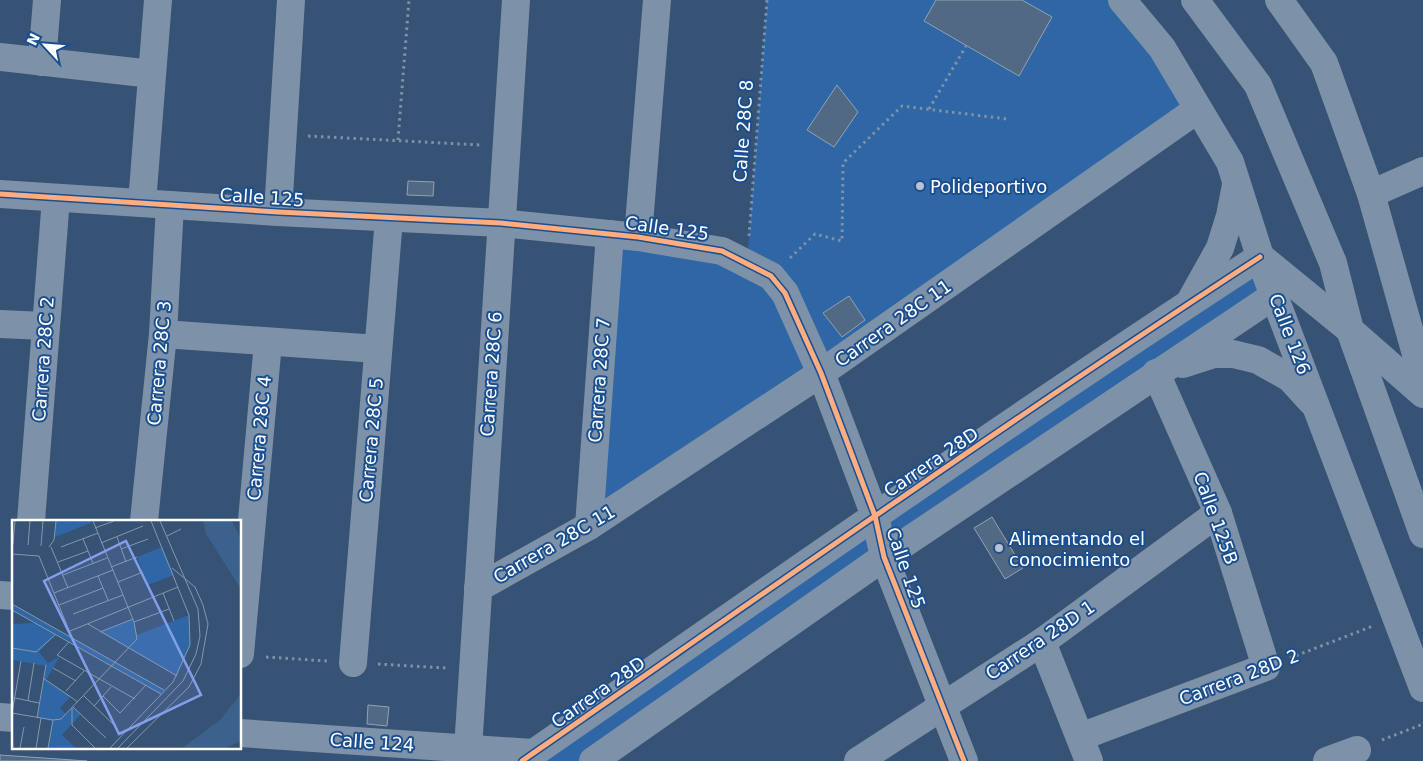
<svg xmlns="http://www.w3.org/2000/svg" width="1423" height="761" font-family="'DejaVu Sans',sans-serif">
  <style>
    .green { fill: #2f66a5 }
    .building { fill: #526984; stroke: #92a2b6 }
    .lines { fill: none; stroke-linecap: round; stroke-linejoin: round }
    .path { stroke: #7d92a8; stroke-width: 3; stroke-dasharray: 2.5 4; stroke-linecap: butt }
    .minor { stroke: #7d92a8; stroke-width: 28 }
    .cycleway-casing { stroke: #1b4f8f; stroke-width: 8 }
    .cycleway { stroke: #ffac80; stroke-width: 5 }
    .poi-dot { fill: #b9c2ce; stroke: #1b4f8f; stroke-width: 2 }
    .labels { text-anchor: middle; dominant-baseline: central; stroke-width: 4; stroke-linejoin: round; paint-order: stroke }
    .street-label { font-size: 18px; fill: #fff; stroke: #1b4f8f }
    .poi-label { font-size: 18px; fill: #fff; stroke: #1b4f8f; text-anchor: start }
    .inset-road { fill: none; stroke: #8697ac; stroke-width: 1 }
    .view { fill: #839eea; fill-opacity: 0.15; stroke: #839eea; stroke-width: 2.5 }
    .inset-edge { fill: none; stroke: #fff; stroke-width: 2.5 }
  </style>
  <rect width="100%" height="100%" fill="#365274"/>
  <!-- green -->
  <g class="green">
    <path d="M767 0H1122L1198 109 589 526 610 234 747 263Z"/>
    <path d="M1260 257 1275 295 593 761H522Z"/>
  </g>
  <!-- building -->
  <g class="building">
    <path d="M936 0H1022L1052 17 1019 76 924 21Z"/>
    <path d="M837 85 858 112 834 147 807 130Z"/>
    <path d="M408 181 434 182 433 196 407 195Z"/>
    <path d="M849 296 865 320 842 337 823 313Z"/>
    <path d="M992 517 1023 568 1005 579 974 528Z"/>
    <path d="M368 705 389 707 387 726 367 724Z"/>
    <path d="M0 755 87 761H0Z"/>
  </g>
  <g class="lines">
    <!-- path -->
    <g class="path">
      <path d="M929 109 966 46"/>
      <path d="M308 136 481 145"/>
      <path d="M398 140 409 0"/>
      <path d="M749 236 767 0"/>
      <path d="M790 258 815 234 842 241 843 163 902 106 1007 119"/>
      <path d="M266 657 327 661"/>
      <path d="M1290 658 1373 626"/>
      <path d="M378 664 446 668"/>
      <path d="M1382 740 1423 724"/>
    </g>
    <!-- minor -->
    <g class="minor">
      <path d="M1122 0 1162 48 1230 162 1265 272 1423 688"/>
      <path d="M1195 0 1258 85 1333 263 1350 330 1423 534"/>
      <path d="M1279 0 1324 63 1371 194 1423 379"/>
      <path d="M0 57 152 74"/>
      <path d="M42 62 47 0"/>
      <path d="M0 194 278 212 501 223 638 237 722 251 771 276 785 293 821 373 875 516 884 557 964 761"/>
      <path d="M1371 194 1423 171"/>
      <path d="M142 203 158 0"/>
      <path d="M278 212 291 0"/>
      <path d="M638 237 657 0"/>
      <path d="M1262 258 1350 330 1423 394"/>
      <path d="M1191 300 1220 248 1230 216 1236 185"/>
      <path d="M0 324 45 326"/>
      <path d="M163 334 378 349"/>
      <path d="M1183 364 1214 354H1233L1258 360 1290 378 1311 401"/>
      <path d="M31 521 56 198"/>
      <path d="M144 521 163 334 170 205"/>
      <path d="M589 526 610 234"/>
      <path d="M478 588 589 526 821 373 1198 109"/>
      <path d="M0 595 14 596"/>
      <path d="M1042 642 1089 761"/>
      <path d="M240 654 268 342"/>
      <path d="M353 663 389 218"/>
      <path d="M0 717 14 718"/>
      <path d="M240 733 533 753"/>
      <path d="M1080 737 1266 667 1218 513 1156 373"/>
      <path d="M468 749 516 0"/>
      <path d="M522 761C767 591 1011 419 1260 257"/>
      <path d="M593 761 884 557 1275 295"/>
      <path d="M858 761 1042 642 1218 513"/>
      <path d="M1327 761 1357 750"/>
    </g>
    <!-- cycleway casing -->
    <g class="cycleway-casing">
      <g id="cycleway">
        <path d="M0 194 278 212 501 223 638 237 722 251 771 276 785 293 821 373 875 516 884 557 964 761"/>
        <path d="M522 761C767 591 1011 419 1260 257"/>
      </g>
    </g>
    <!-- cycleway -->
    <use href="#cycleway" class="cycleway"/>
  </g>
  <!-- markers -->
  <g class="poi-dot">
    <circle cx="920" cy="186" r="5"/>
    <circle cx="999" cy="548" r="5"/>
  </g>
  <g class="labels">
    <!-- street labels -->
    <g class="street-label">
      <text transform="translate(743 131) rotate(-86)">Calle 28C 8</text>
      <text transform="translate(262 197) rotate(4)">Calle 125</text>
      <text transform="translate(667 228) rotate(8)">Calle 125</text>
      <text transform="translate(893 323) rotate(-35)">Carrera 28C 11</text>
      <text transform="translate(1290 334) rotate(69)">Calle 126</text>
      <text transform="translate(43 359) rotate(-86)">Carrera 28C 2</text>
      <text transform="translate(159 363) rotate(-85)">Carrera 28C 3</text>
      <text transform="translate(491 374) rotate(-86)">Carrera 28C 6</text>
      <text transform="translate(599 380) rotate(-86)">Carrera 28C 7</text>
      <text transform="translate(259 438) rotate(-85)">Carrera 28C 4</text>
      <text transform="translate(371 440) rotate(-85)">Carrera 28C 5</text>
      <text transform="translate(931 462) rotate(-34)">Carrera 28D</text>
      <text transform="translate(1216 518) rotate(70)">Calle 125B</text>
      <text transform="translate(554 544) rotate(-30)">Carrera 28C 11</text>
      <text transform="translate(906 568) rotate(71)">Calle 125</text>
      <text transform="translate(1040 640) rotate(-34)">Carrera 28D 1</text>
      <text transform="translate(1239 677) rotate(-21)">Carrera 28D 2</text>
      <text transform="translate(598 692) rotate(-35)">Carrera 28D</text>
      <text transform="translate(372 742) rotate(4)">Calle 124</text>
    </g>
    <!-- poi labels -->
    <g class="poi-label">
      <text x="930" y="186">Polideportivo</text>
      <text x="1009" y="538">Alimentando el<tspan x="1009" dy="21">conocimiento</tspan></text>
    </g>
  </g>
  <!-- overview -->
  <g transform="translate(12 520)">
    <rect width="229" height="229" fill="#365274"/>
    <path d="M44 1H81V2L43 17ZM150 27 162 55 136 65 125 37ZM0 84 152 170 149 174 44 114 27 132 36 143 48 136 34 160 59 176 48 188 54 194 61 187 69 194 50 215 64 228H36L40 201 25 198 34 146 0 140V104L22 103 0 90ZM177 95 178 125 165 156 88 112 121 99 125 115Z" fill="#2f66a5"/>
    <path d="M191 1H220L229 20V69L194 14ZM229 174V221L213 228H170L208 200Z" fill="#3b618d"/>
    <path class="inset-road" d="M83 8 102 1M155 16 169 9M105 17 114 42M71 19 81 43M89 23 131 6M1 24 3 1M16 25 18 1M29 26 31 1M37 27 42 20 44 1M39 27 56 68M49 27 86 13M109 29 136 19M0 34 27 36 58 113M46 42 76 31M99 47 125 37M51 55 95 38M86 56 96 80M106 62 131 52M42 73 101 50M151 73 162 101M0 84 152 170M47 85 91 68M0 90 149 174M61 94 111 75M122 102 157 89M76 104 165 156M58 111 166 67M88 112 121 99M57 122 45 135 123 179M0 128 24 132 44 114M41 148 64 161M31 158 66 182M54 171 72 151M72 176 104 207M91 176 108 193 134 165M3 178 27 183M16 181 22 143M82 186 99 167M61 187 94 218M60 188V205L83 228M0 193 41 200 49 199 125 119 122 102 81 1M0 193 9 141M25 198 34 145M8 228 12 207M24 228 29 198M36 228 41 200M98 228 161 162 178 125 177 95 139 1M106 228 171 161 184 134 188 116 186 89 148 1M115 228 177 167 189 144 196 104 191 85 183 67 160 48"/>
    <path class="view" d="M114 21 189 175 107 214 32 61Z"/>
    <rect width="229" height="229" class="inset-edge"/>
  </g>
  <!-- north arrow -->
  <g transform="translate(45 45) rotate(296)" stroke="#1b4f8f" stroke-width="4" paint-order="stroke">
  <path d="M0-4L9 19L0 12L-9 19Z" fill="#ffffff"/>
  <text y="-8" font-size="14" font-weight="bold" text-anchor="middle" fill="#ffffff">N</text>
  </g>
</svg>
